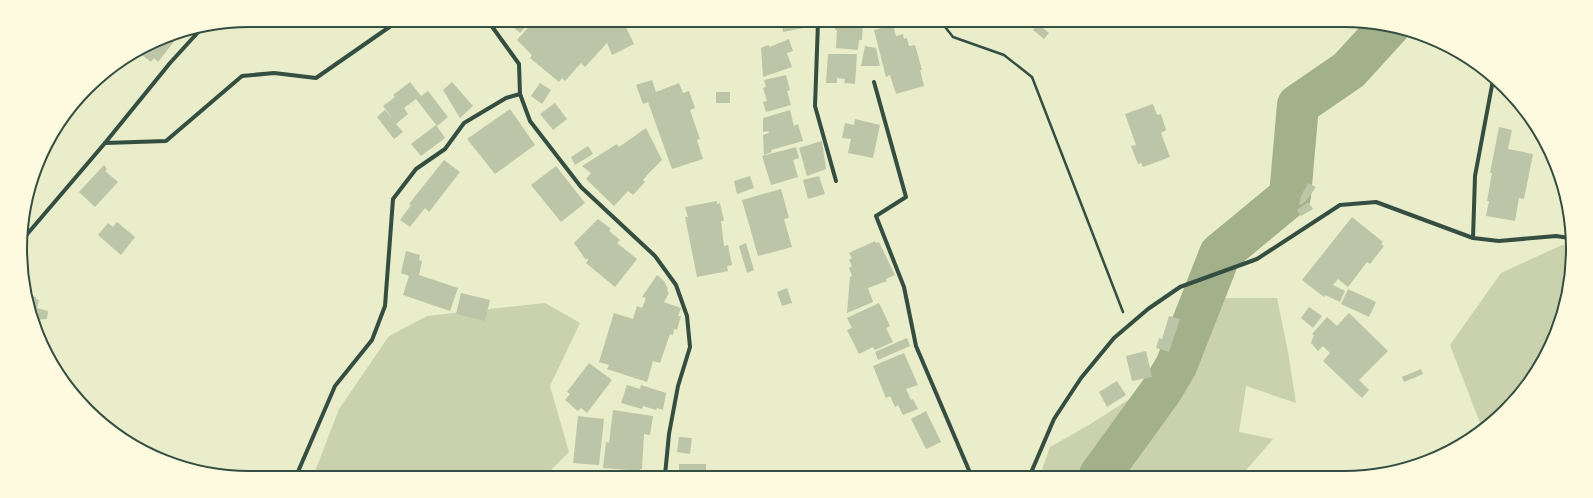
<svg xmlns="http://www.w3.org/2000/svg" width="1593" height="498" font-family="'Work Sans',sans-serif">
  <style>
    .green { fill: #cad2ad }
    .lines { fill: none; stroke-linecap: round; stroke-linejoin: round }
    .river { stroke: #a3b18a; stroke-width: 42 }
    .building { fill: #bcc5a7 }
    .path { stroke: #344e41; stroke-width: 2.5 }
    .minor { stroke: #344e41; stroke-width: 4 }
    .rim { fill: none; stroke: #344e41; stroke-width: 2 }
  </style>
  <rect width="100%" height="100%" fill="#e9edc9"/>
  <!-- green -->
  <g class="green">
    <path d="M1562 245 1569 246V294L1542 363 1506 411 1482 428 1450 345 1501 273Z"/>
    <path d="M1205 298H1277L1288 352 1296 403 1246 386 1239 432 1273 439 1241 476 1040 475 1050 447 1089 425 1159 380 1190 349Z"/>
    <path d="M545 303 580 323 550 386 569 452 547 474H314L339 409 389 336 427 316Z"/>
  </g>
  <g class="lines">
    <!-- river -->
    <path class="river" d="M1100 475 1161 391 1176 366 1220 254 1290 196 1298 105 1349 70 1390 25"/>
  </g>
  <!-- building -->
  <g class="building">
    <path d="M506 21H531L520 33Z"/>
    <path d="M534 21H588L592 25 599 21H623L634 44 612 55 607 43 585 67 581 63 565 81 562 78 559 82 530 58 532 55 517 40Z"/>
    <path d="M782 22H807L808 27 783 32Z"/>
    <path d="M837 22H863L862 40H859L858 50 836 48 837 30H835Z"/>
    <path d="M1038 24 1049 33 1044 39 1033 30Z"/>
    <path d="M893 25 896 36 903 34 904 39 907 38 909 46 915 45 922 70H920L924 86 896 94 890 75 886 77 874 30Z"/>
    <path d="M180 34 158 62 154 58 151 62 138 52 162 37Z"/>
    <path d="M789 39 793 51 787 53 792 67 763 77 761 48 768 45 770 47Z"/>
    <path d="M865 46 876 48 880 66H861Z"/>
    <path d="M828 54H857L855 84 844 83 845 79 837 78V83H826Z"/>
    <path d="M786 75 790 90 787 91 791 105 766 112 763 102 767 101 763 88 766 87 764 80Z"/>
    <path d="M652 80 656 92 679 83 683 93 689 91 695 108 690 110 700 139 697 140 703 159 672 169 648 102 643 104 636 85Z"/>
    <path d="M410 82 421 96 428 91 448 117 437 126 416 99 404 108 408 114 396 124 403 132 394 139 377 117 385 110 393 119 383 106 395 97 393 95Z"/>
    <path d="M452 82 473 106 460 118 443 90Z"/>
    <path d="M540 83 551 90 542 104 531 96Z"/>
    <rect x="716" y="92" width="14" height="11"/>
    <path d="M555 103 567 119 553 130 540 114Z"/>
    <path d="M1153 104 1157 115 1161 114 1166 130 1161 133 1170 157 1143 167 1141 163 1138 164 1131 146 1136 145 1125 114Z"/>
    <path d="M510 109 535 145 495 174 467 139Z"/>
    <path d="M790 110 794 126 798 124 803 141 771 150 772 152 764 155 763 135 769 133 768 131 763 132V118Z"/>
    <path d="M855 119 880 125 873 158 848 153 851 139 842 138 845 123 854 125Z"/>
    <path d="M436 125 445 138 421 156 411 144Z"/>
    <path d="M1499 127 1512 130 1508 149 1533 154 1524 199 1519 198 1515 221 1486 216 1489 201H1487L1492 173H1490Z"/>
    <path d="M646 128 662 160 647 175 643 180 645 182 633 195 628 191 614 206 586 179 591 173 582 166 617 144 619 147Z"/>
    <path d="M822 141 826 169 807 176 799 148Z"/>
    <path d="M588 146 593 154 575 165 571 157Z"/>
    <path d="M796 147 799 158 793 160 798 177 771 185 762 156Z"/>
    <path d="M444 160 460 172 429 212 425 208 410 227 400 220 411 205 409 204Z"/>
    <path d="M104 165 107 169 105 171 118 182 95 207 79 192Z"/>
    <path d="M556 166 585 203 561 222 531 185Z"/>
    <path d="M750 176 754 188 737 194 734 181Z"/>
    <path d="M819 176 825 194 808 199 803 180Z"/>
    <path d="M1308 183 1316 187 1306 201 1301 205 1299 204 1301 196Z"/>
    <path d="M781 189 789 218 784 219 792 247 758 256 742 200Z"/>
    <path d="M717 201V204L720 203 724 221H721L724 246 728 245 732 265 727 266 728 271 697 277 685 217H688L685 207Z"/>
    <path d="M1308 202 1313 209 1301 216 1297 210Z"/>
    <path d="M1352 217 1383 242 1381 244 1384 246 1370 264 1367 262 1348 287 1338 279 1333 285 1345 291 1340 302 1325 295 1324 297 1302 280Z"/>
    <path d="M598 219 611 229 609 231 620 240 617 243 637 259 615 287 586 263 588 260 587 258 586 260 574 243Z"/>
    <path d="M117 222 135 237 121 255 98 235 108 223 113 227Z"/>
    <path d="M875 241 876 243 879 242 895 275 886 279 887 281 868 288 873 302 847 313 850 277 852 276 849 268 852 266 849 260 852 258 849 253Z"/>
    <path d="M746 243 754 270 747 273 739 246Z"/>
    <path d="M406 251 420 255 419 260 422 261 419 275 458 288 450 311 403 295 409 276 401 273Z"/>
    <path d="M657 275 664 281 668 289 667 291 669 293 664 302 681 308 678 316H681L677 330 674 329 673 335 670 334 660 363 653 361 647 382 607 369 609 365 599 362 614 313 633 319 637 306 642 308 646 298 642 297Z"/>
    <path d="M787 288 792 303 782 306 777 292Z"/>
    <path d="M1348 289 1376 302 1369 317 1341 304Z"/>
    <path d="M461 293 490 300 485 321 456 314Z"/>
    <path d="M27 295 36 297V299L39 300 37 308 48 311 47 319 33 320 28 308Z"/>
    <path d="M879 303 890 326 886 328 893 342 875 350 873 347 859 354 847 330 852 328 847 318Z"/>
    <path d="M1309 307 1322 316 1313 328 1301 318Z"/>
    <path d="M1349 313 1388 351 1359 380 1369 390 1362 398 1323 361 1330 353 1323 346 1318 351 1311 343 1314 335 1312 334 1327 317 1337 326Z"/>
    <path d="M1169 316 1180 319 1169 352 1156 348 1159 338 1162 339Z"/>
    <path d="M907 338 910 346 878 360 875 352Z"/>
    <path d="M1146 351 1152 377 1132 381 1126 356Z"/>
    <path d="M904 353 918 385 906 389 911 400 913 399 918 409 903 415 898 405 895 407 890 396 886 398 873 366Z"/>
    <path d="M589 363 612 380 587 413 581 408 578 411 565 400 570 394 567 392Z"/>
    <path d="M1421 369 1423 374 1404 382 1402 377Z"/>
    <path d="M1117 381 1126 395 1107 407 1099 392Z"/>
    <path d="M627 385 640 389 641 385 666 393 663 410 657 408 656 410 643 406 642 409 621 403Z"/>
    <path d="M613 410 653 416 650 435 644 434 642 469H640V471L603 468 606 442 609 443Z"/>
    <path d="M926 411 941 442 926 449 911 419Z"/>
    <path d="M578 416 604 419 599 465 573 463Z"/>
    <path d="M679 437 692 438 690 454 677 452Z"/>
    <path d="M679 464H706V470H710V475H679Z"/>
    <path d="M603 471 616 472V474H602Z"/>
    <path d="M588 472 599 474H587Z"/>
  </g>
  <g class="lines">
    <!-- path -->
    <path class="path" d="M942 23 953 37 1004 55 1032 77 1123 312"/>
    <!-- minor -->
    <g class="minor">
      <path d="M488 21 519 64 520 94 530 121 581 187 655 256 676 285 687 316 690 347 678 386 669 434 665 475"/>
      <path d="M818 22 815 106 836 181"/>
      <path d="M874 82 906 197 876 216 904 287 916 346 971 475"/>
      <path d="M105 143 166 141 242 76 274 73 316 78 398 21"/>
      <path d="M1473 238 1475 176 1493 80"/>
      <path d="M23 239 105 143 170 63 201 29"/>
      <path d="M297 474 335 386 372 340 385 306 393 199 416 169 445 149 464 123 506 98 520 94"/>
      <path d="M1030 475 1054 419 1081 378 1114 338 1148 309 1180 287 1257 259 1340 205 1376 202 1473 238 1499 241 1556 236 1569 238"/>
    </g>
  </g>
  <!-- crop -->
  <path d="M0 0H1593V498H0ZM249 27H1344A222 222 0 0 1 1566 249V249A222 222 0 0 1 1344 471H249A222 222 0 0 1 27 249V249A222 222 0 0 1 249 27Z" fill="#fefae0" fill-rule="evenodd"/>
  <path class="rim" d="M249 27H1344A222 222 0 0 1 1566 249V249A222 222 0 0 1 1344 471H249A222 222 0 0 1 27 249V249A222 222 0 0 1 249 27Z"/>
</svg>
